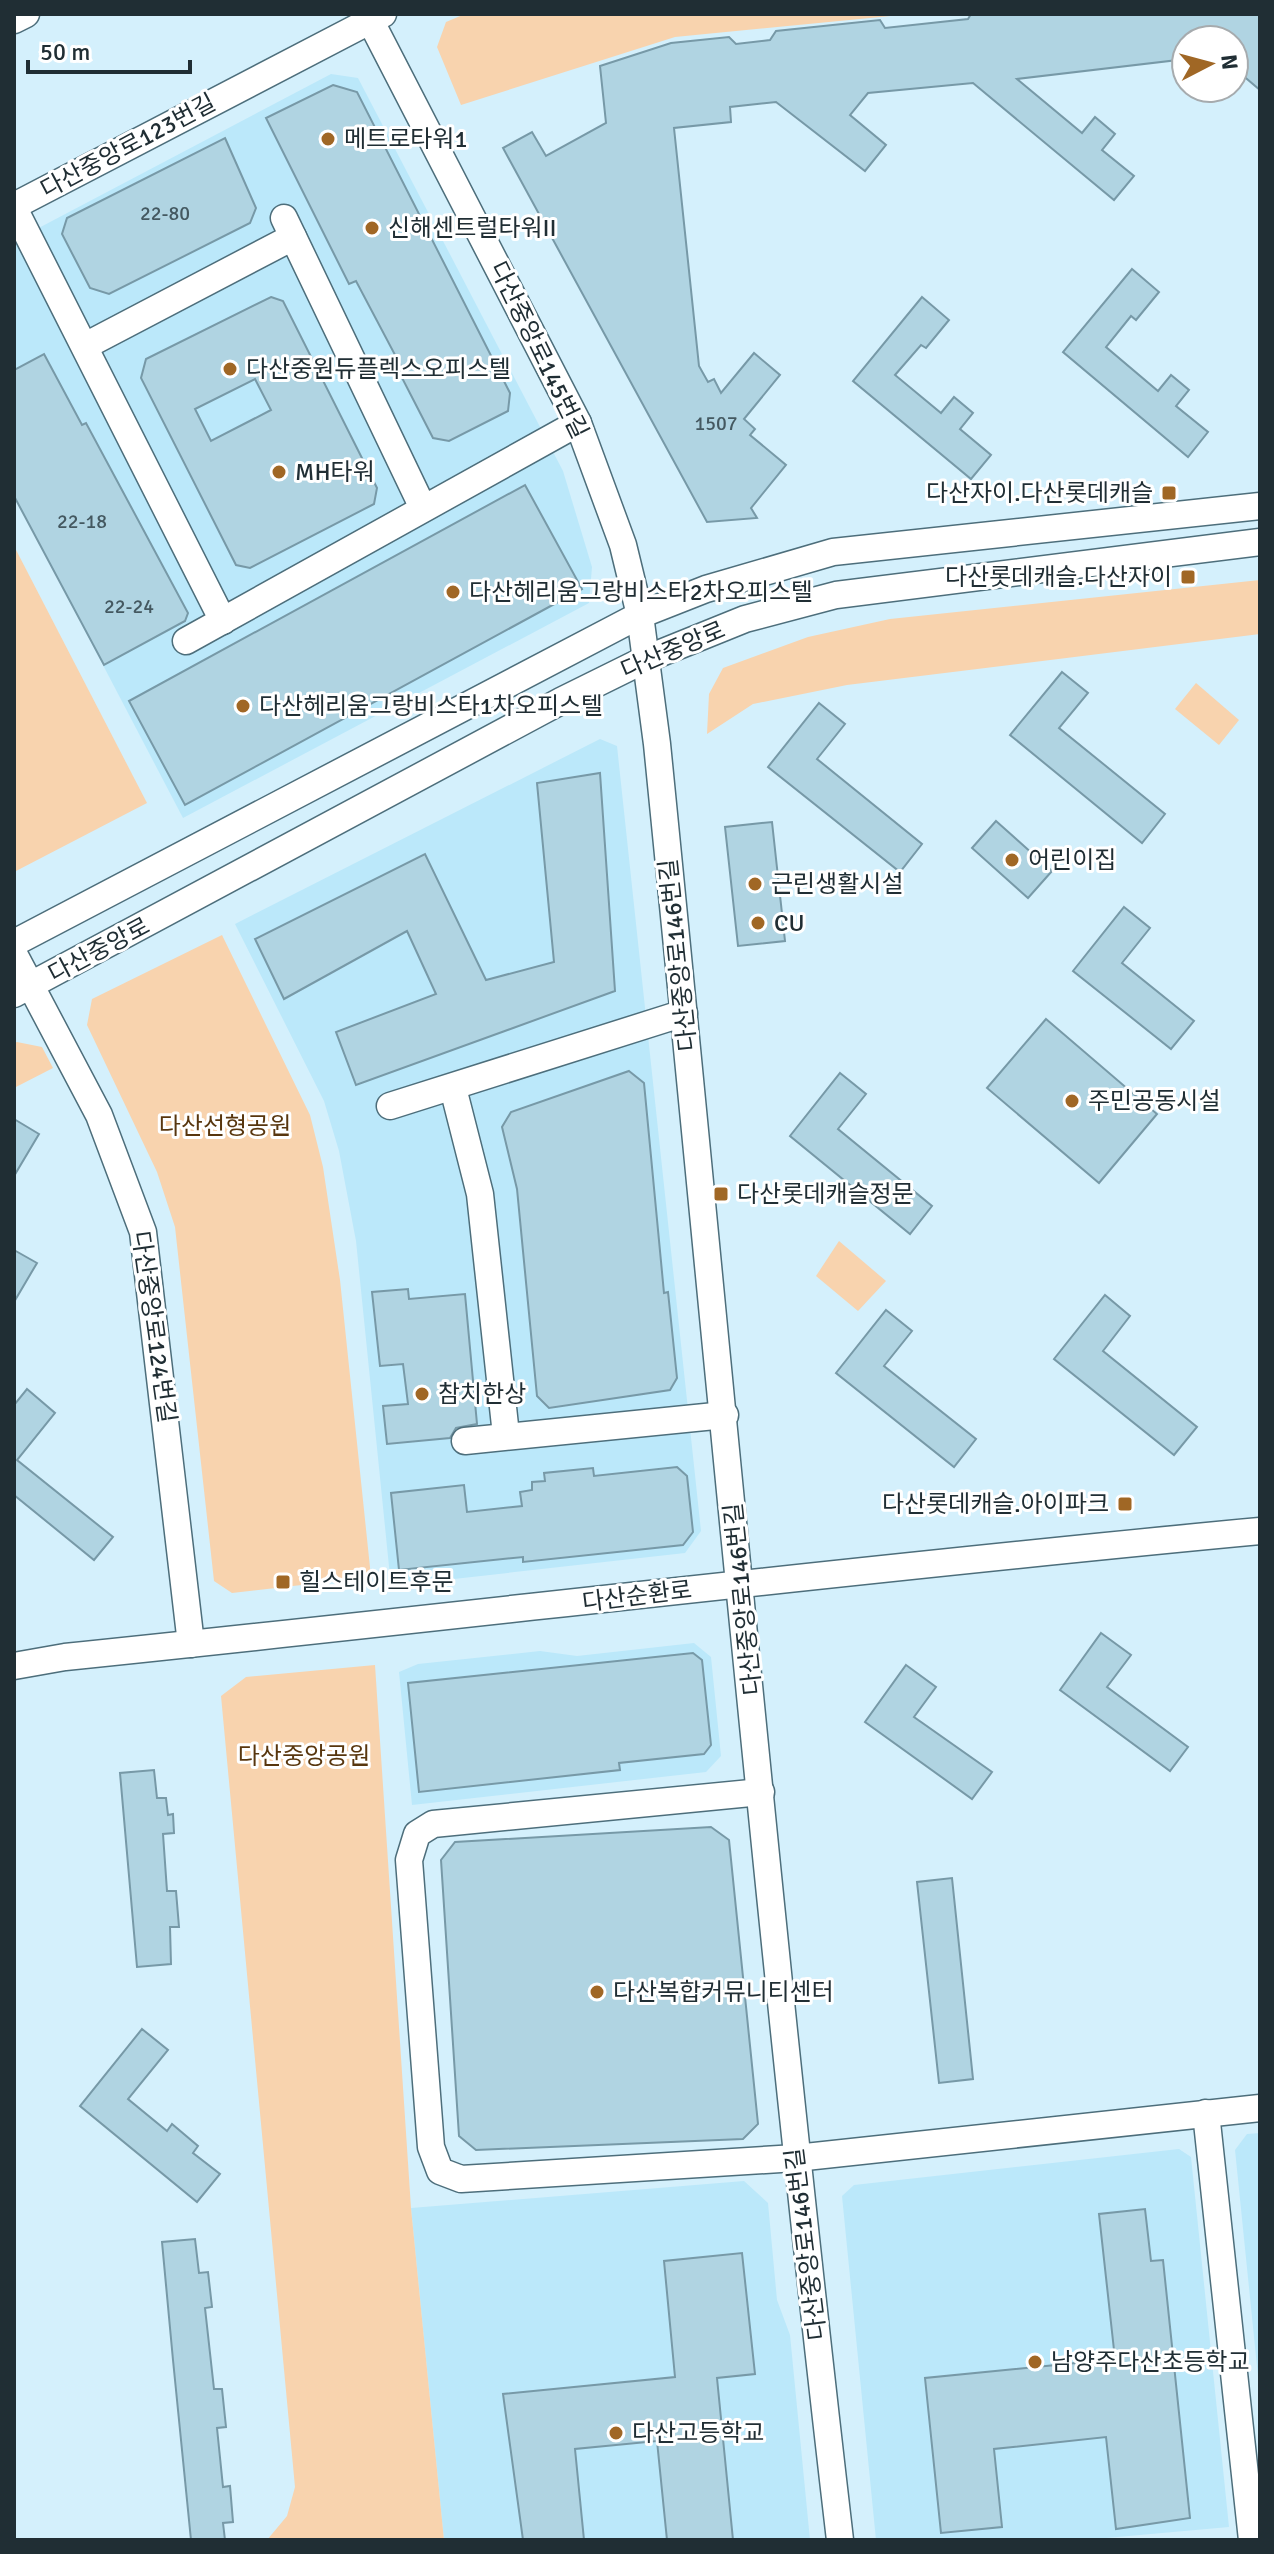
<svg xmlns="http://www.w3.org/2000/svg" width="1274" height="2554" font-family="Signika,'Noto Sans KR',sans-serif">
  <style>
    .built { fill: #bbe8fa }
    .green { fill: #f8d3ae }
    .building { fill: #b0d4e2; stroke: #7799a7; stroke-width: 2; fill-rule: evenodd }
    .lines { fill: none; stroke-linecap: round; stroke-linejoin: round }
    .minor-casing { stroke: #4d6e7b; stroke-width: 29 }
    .minor { stroke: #fff; stroke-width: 26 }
    .poi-dot { fill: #a06725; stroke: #fff; stroke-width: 3 }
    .labels { text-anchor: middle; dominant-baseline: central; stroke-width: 6; stroke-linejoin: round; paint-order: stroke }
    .number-label { font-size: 20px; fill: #445860 }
    .poi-label { font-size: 24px; fill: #202e34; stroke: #fff; text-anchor: start }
    .street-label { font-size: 24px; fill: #202e34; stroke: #fff }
    .park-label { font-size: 24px; fill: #58360e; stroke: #fff }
  </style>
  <rect width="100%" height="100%" fill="#d4f0fc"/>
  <!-- built -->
  <g class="built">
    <path d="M331 74 358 78 563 471 592 567 589 603 183 818 14 495V241Z"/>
    <path d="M600 739 617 746 701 1531 685 1553 391 1586 356 1241 339 1151 324 1101 235 924Z"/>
    <path d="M694 1643 711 1657 721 1756 706 1772 412 1805 399 1672 418 1664 540 1651 577 1656Z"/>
    <path d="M1260 2133V2396L1235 2150 1247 2134Z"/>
    <path d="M1179 2149 1191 2157 1229 2527 1084 2540H876L842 2196 854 2185Z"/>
    <path d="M744 2181 768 2203 777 2300 790 2335 810 2540H444L411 2208Z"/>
  </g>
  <!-- green -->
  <g class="green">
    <path d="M465 14H911L675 37 461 105 437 47 446 22Z"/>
    <path d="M14 546 147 803 16 871 14 870Z"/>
    <path d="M1260 580V634L847 685 753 704 707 734 709 694 723 668 808 637 890 619Z"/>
    <path d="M1196 683 1239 720 1219 745 1175 709Z"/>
    <path d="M222 935 310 1115 323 1167 340 1280 371 1577 232 1593 214 1581 175 1227 157 1172 87 1025 92 999Z"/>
    <path d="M17 1042 42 1047 53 1068 14 1088V1043Z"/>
    <path d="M839 1241 886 1281 858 1311 816 1276Z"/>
    <path d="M375 1665 411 2208 444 2540H267L287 2516 295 2487 221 1696 246 1677Z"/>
  </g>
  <!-- building -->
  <g class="building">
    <path d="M971 14H1260V90L1234 68V40H1186V59L1017 79 1082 133 1095 117 1115 134 1102 150 1134 176 1114 200 973 83 868 93 850 115 886 145 865 171 776 102 730 107 731 122 674 128 699 366 708 382 714 379 721 393 754 353 780 375 744 419 755 429 750 435 786 465 751 508 757 518 707 522 503 148 532 132 546 156 606 123 600 66 671 43 729 37 736 44 770 40 776 31 880 20 885 28 968 19Z"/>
    <path d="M333 85 357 92 510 393 508 411 449 441 433 438 399 372 403 370 356 281 349 284 266 118Z"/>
    <path d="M225 138 256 208 250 223 109 294 90 288 62 234 67 218Z"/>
    <path d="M1132 269 1159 292 1136 320 1131 316 1106 347 1158 391 1171 375 1189 390 1176 406 1208 432 1188 457 1063 352Z"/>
    <path d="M271 297 283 301 377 488 374 504 250 568 236 565 141 378 146 359ZM255 379 271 410 211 441 195 409Z"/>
    <path d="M922 297 949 320 926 348 921 345 895 375 941 413 954 397 973 413 960 429 991 455 971 479 853 381Z"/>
    <path d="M44 354 82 425 86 423 188 613 185 621 104 665 14 496V370Z"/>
    <path d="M525 485 582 589 185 805 129 701Z"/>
    <path d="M1062 672 1088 693 1059 728 1165 814 1142 843 1010 735Z"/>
    <path d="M819 703 845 724 817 759 922 844 900 872 768 767Z"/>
    <path d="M600 773 615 991 356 1085 336 1032 436 994 407 931 284 999 255 939 425 854 486 980 554 962 537 783Z"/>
    <path d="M996 821 1052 871 1028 898 972 848Z"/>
    <path d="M772 822 785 941 738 946 725 827Z"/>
    <path d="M1124 907 1150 928 1122 963 1194 1021 1171 1049 1073 971Z"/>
    <path d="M1046 1019 1157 1114 1099 1183 987 1088Z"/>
    <path d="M629 1071 644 1083 664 1293 668 1292 677 1378 670 1390 549 1408 537 1396 517 1189 502 1127 511 1112Z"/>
    <path d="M840 1073 866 1094 838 1129 932 1206 910 1234 790 1136Z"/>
    <path d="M14 1119 39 1134 14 1176Z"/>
    <path d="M14 1250 37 1263 14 1302Z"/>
    <path d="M408 1289 409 1299 465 1294 477 1424 456 1428 450 1438 387 1444 383 1406 408 1404 403 1364 380 1366 372 1292Z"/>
    <path d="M1105 1295 1130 1316 1103 1351 1197 1427 1174 1455 1054 1359Z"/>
    <path d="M886 1310 912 1331 884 1366 976 1439 954 1467 836 1373Z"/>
    <path d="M27 1389 55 1413 17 1460 113 1537 94 1560 14 1495V1405Z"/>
    <path d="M677 1467 687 1476 693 1532 683 1545 523 1562V1557L399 1570 391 1493 464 1485 467 1512 522 1506 520 1492 532 1490V1482L545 1481 544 1473 593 1468 594 1476Z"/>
    <path d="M1101 1633 1131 1655 1107 1687 1188 1747 1170 1771 1060 1690Z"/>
    <path d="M693 1653 702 1660 711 1745 704 1754 619 1763 620 1770 419 1792 408 1683Z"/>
    <path d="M906 1665 936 1687 914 1717 992 1772 972 1799 865 1722Z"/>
    <path d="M154 1770 157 1798H166L168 1815 173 1814 174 1833 163 1834 167 1891H176L179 1927H170L171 1964 137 1967 120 1773Z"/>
    <path d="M711 1827 729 1840 758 2124 743 2139 476 2150 459 2136 441 1860 455 1842Z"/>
    <path d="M952 1878 973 2079 939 2083 917 1882Z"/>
    <path d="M142 2029 168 2050 128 2099 167 2131 172 2124 198 2146 193 2153 220 2174 197 2202 80 2106Z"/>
    <path d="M1145 2209 1151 2261 1163 2260 1190 2518 1116 2529 1106 2437 994 2449 1002 2527 941 2533 925 2378 1115 2359 1099 2214Z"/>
    <path d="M195 2239 199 2273 208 2272 212 2307 205 2308 214 2389H222L226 2427 217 2428 223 2487 230 2486 233 2522 223 2523 225 2540H191L173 2360 162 2242Z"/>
    <path d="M742 2253 755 2374 717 2378 733 2540H667L657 2441 575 2449 584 2540H523L503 2394 675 2377 664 2261Z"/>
  </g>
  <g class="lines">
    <!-- minor casing -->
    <g class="minor-casing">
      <g id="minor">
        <path d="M367 14 578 423 623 545 640 615 657 744C717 1343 770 1942 840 2540"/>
        <path d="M14 20 26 14"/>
        <path d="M14 206 383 14"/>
        <path d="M14 208 223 621"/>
        <path d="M284 218 423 508"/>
        <path d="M85 346 293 237"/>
        <path d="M186 641 578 423"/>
        <path d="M14 943 640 615 706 589 833 552 1260 506"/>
        <path d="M14 954 99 1115 143 1232 191 1644"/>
        <path d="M14 994 561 701 646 659 745 619 836 595 1260 542"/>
        <path d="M453 1088 480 1194 506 1435"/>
        <path d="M390 1106 684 1013"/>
        <path d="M465 1441 725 1415"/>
        <path d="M14 1666 65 1657C464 1616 861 1568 1260 1531"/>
        <path d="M761 1792 433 1824 417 1834 409 1860 431 2147 440 2171 461 2179 796 2158 1260 2108"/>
        <path d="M1206 2113 1252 2540"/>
      </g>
    </g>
    <!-- minor -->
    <use href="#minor" class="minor"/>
  </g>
  <!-- markers -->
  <g class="poi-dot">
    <circle cx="328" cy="139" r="8"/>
    <circle cx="372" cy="228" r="8"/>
    <circle cx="230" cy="369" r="8"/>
    <circle cx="279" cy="472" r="8"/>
    <rect x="1161" y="485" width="16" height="16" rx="4"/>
    <rect x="1180" y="569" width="16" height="16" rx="4"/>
    <circle cx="453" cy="592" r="8"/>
    <circle cx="243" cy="706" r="8"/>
    <circle cx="1012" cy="860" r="8"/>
    <circle cx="755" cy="884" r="8"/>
    <circle cx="758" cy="923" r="8"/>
    <circle cx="1072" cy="1101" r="8"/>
    <rect x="713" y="1186" width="16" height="16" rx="4"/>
    <circle cx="422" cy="1394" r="8"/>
    <rect x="1117" y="1496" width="16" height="16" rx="4"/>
    <rect x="275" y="1574" width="16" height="16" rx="4"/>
    <circle cx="597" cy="1992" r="8"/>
    <circle cx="1035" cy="2362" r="8"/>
    <circle cx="616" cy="2433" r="8"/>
  </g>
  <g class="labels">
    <!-- number labels -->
    <g class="number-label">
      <text x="165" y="213">22-80</text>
      <text x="716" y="423">1507</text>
      <text x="82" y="521">22-18</text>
      <text x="129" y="606">22-24</text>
    </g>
    <!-- poi labels -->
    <g class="poi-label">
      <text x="344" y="139">메트로타워1</text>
      <text x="388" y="228">신해센트럴타워II</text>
      <text x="246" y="369">다산중원듀플렉스오피스텔</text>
      <text x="295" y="472">MH타워</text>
      <text x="1153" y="493" text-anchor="end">다산자이.다산롯데캐슬</text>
      <text x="1172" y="577" text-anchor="end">다산롯데캐슬.다산자이</text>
      <text x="469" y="592">다산헤리움그랑비스타2차오피스텔</text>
      <text x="259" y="706">다산헤리움그랑비스타1차오피스텔</text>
      <text x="1028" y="860">어린이집</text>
      <text x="771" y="884">근린생활시설</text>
      <text x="774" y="923">CU</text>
      <text x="1088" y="1101">주민공동시설</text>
      <text x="737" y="1194">다산롯데캐슬정문</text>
      <text x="438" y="1394">참치한상</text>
      <text x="1109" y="1504" text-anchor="end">다산롯데캐슬.아이파크</text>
      <text x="299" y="1582">힐스테이트후문</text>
      <text x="613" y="1992">다산복합커뮤니티센터</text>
      <text x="1051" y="2362">남양주다산초등학교</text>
      <text x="632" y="2433">다산고등학교</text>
    </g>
    <!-- street labels -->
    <g class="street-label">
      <text transform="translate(128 146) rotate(-28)">다산중앙로123번길</text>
      <text transform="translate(539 350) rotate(64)">다산중앙로145번길</text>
      <text transform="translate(673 650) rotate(-23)">다산중앙로</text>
      <text transform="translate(99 950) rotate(-28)">다산중앙로</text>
      <text transform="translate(678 955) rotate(-96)">다산중앙로146번길</text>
      <text transform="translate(154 1327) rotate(82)">다산중앙로124번길</text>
      <text transform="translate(637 1596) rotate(-7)">다산순환로</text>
      <text transform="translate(743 1599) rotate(-96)">다산중앙로146번길</text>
      <text transform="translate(806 2244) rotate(-97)">다산중앙로146번길</text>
    </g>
    <!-- park labels -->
    <g class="park-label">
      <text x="225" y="1126">다산선형공원</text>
      <text x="304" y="1756">다산중앙공원</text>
    </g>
  </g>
  <!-- border -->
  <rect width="1274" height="2554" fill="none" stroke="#202e34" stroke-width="32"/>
  <!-- north arrow -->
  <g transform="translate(1210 64) rotate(84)"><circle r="38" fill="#ffffff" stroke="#a6abae" stroke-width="2"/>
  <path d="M0-6L14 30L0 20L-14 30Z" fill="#a06725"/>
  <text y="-12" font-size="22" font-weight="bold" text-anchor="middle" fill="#202e34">N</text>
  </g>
  <!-- scale -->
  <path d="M28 60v12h162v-12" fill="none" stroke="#202e34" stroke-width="4"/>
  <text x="40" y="60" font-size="24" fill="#202e34" stroke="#ffffff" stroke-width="6" paint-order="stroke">50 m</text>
</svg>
